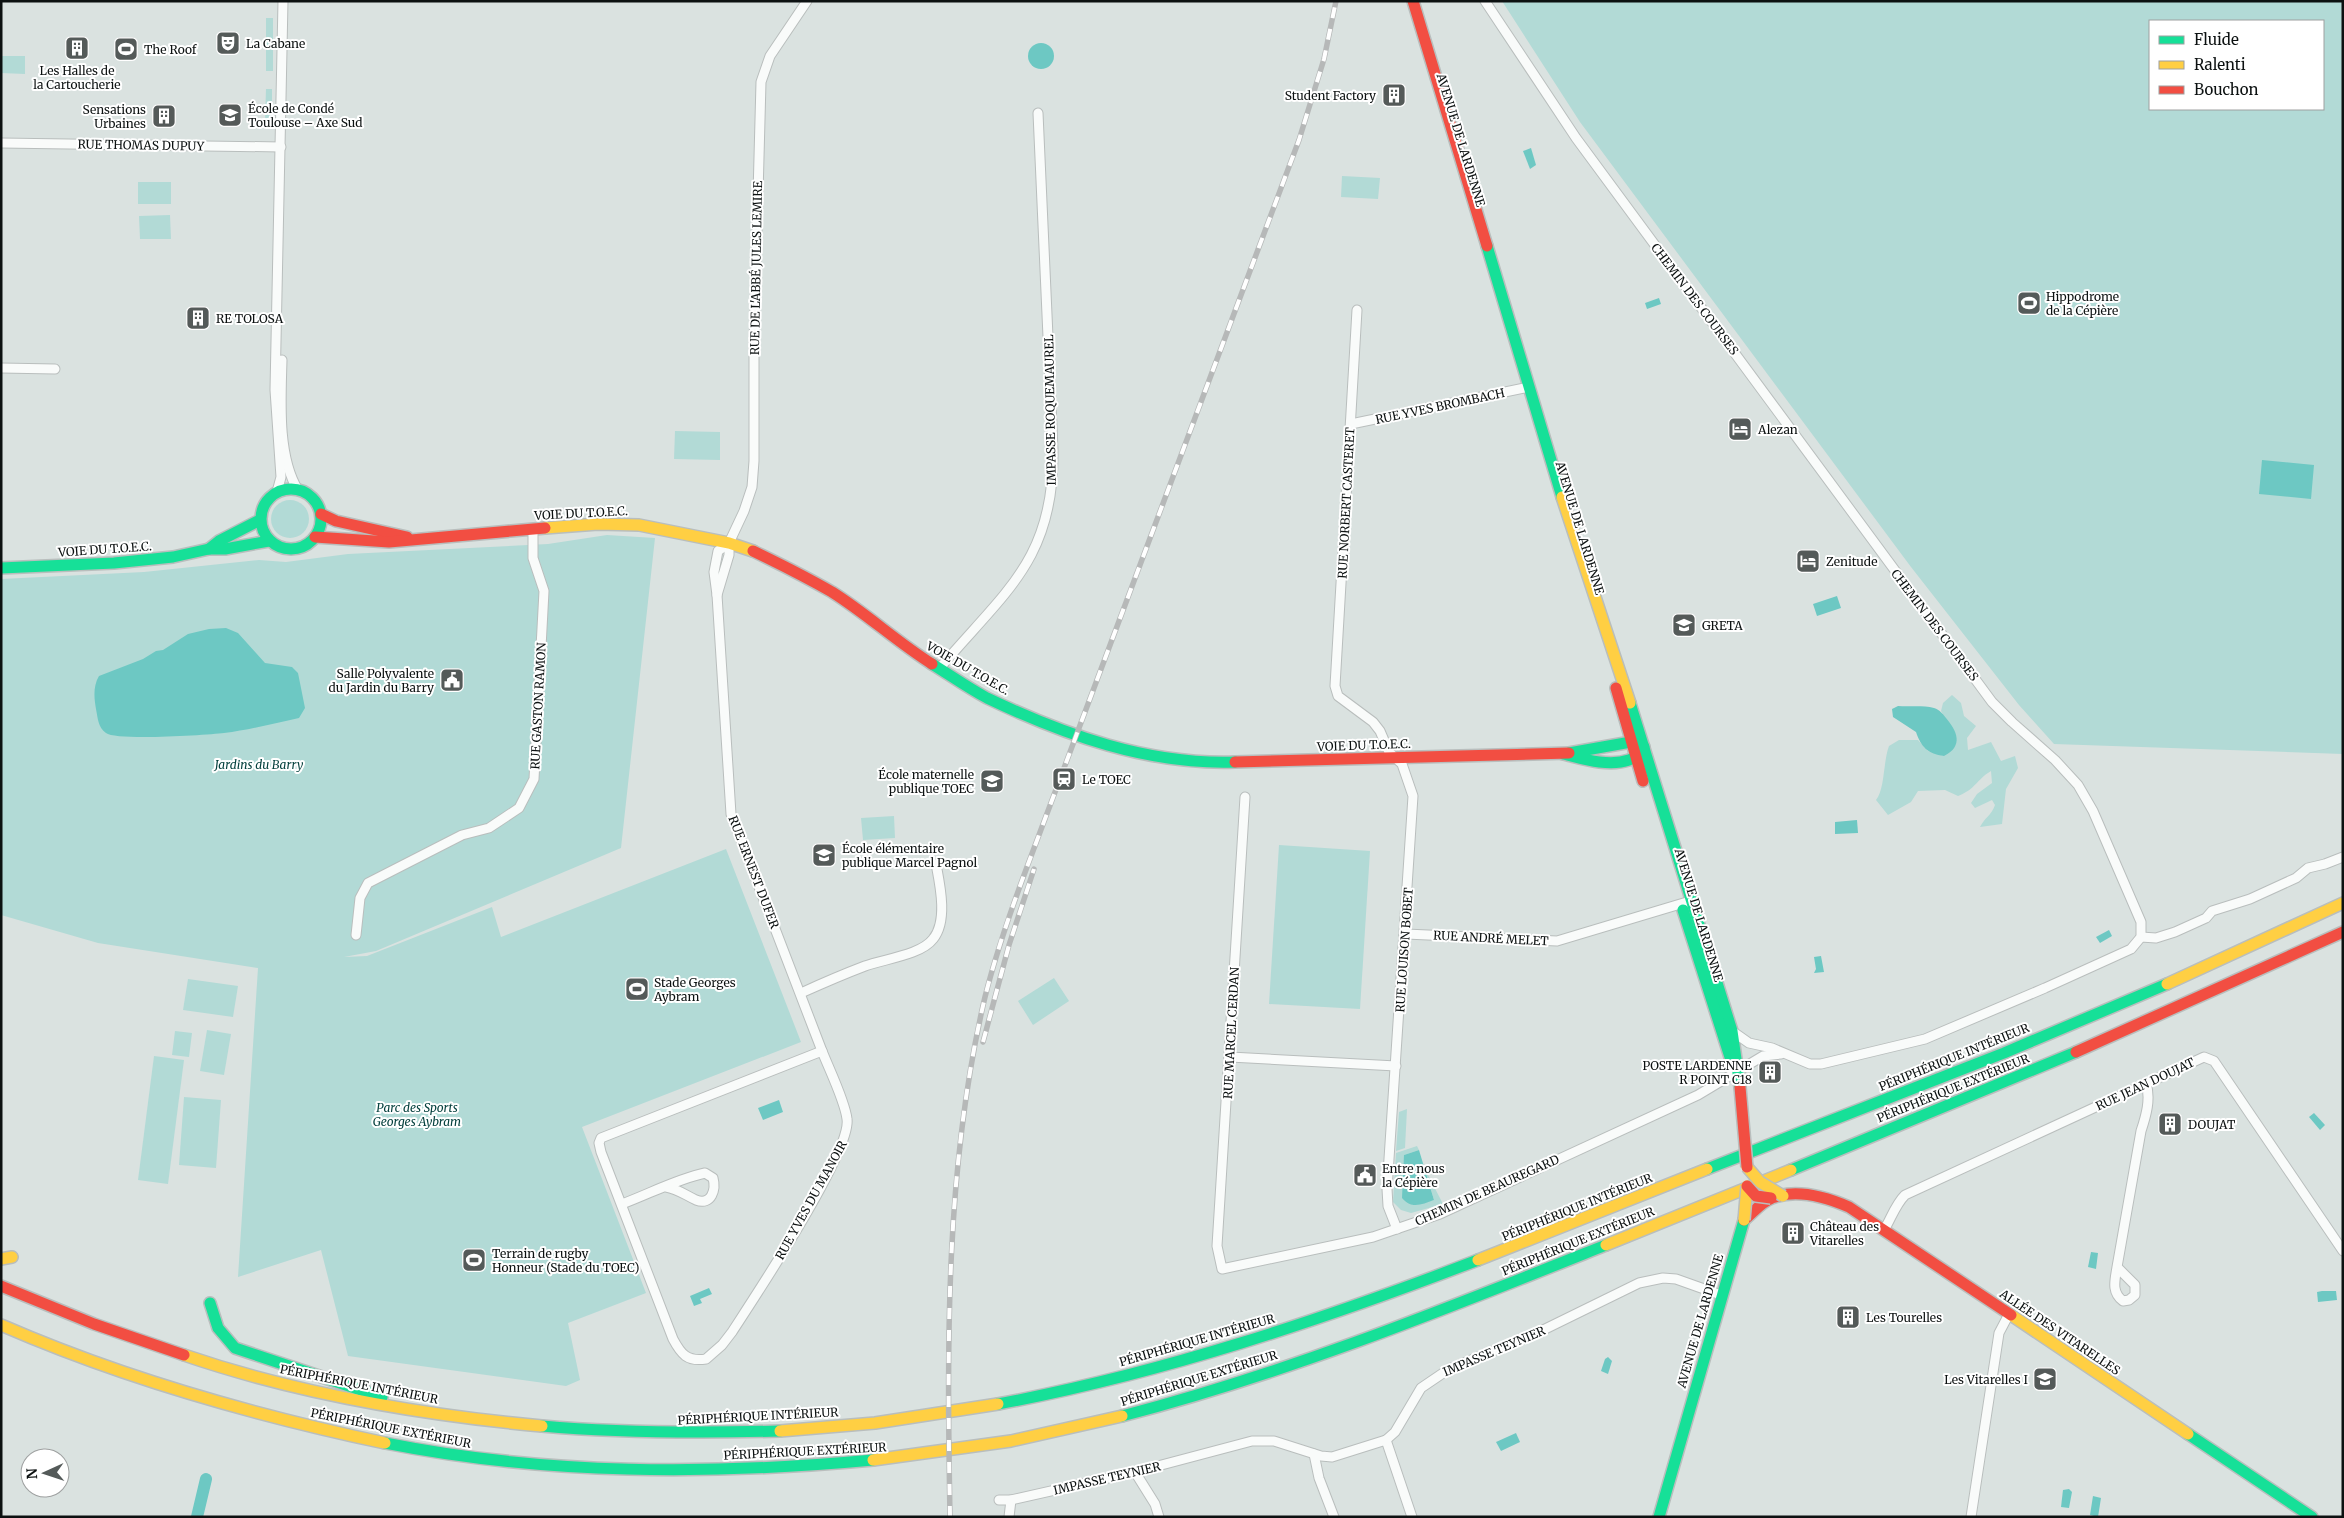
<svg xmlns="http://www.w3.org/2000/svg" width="2344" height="1518" font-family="Merriweather,serif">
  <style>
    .green { fill: #b2dad6; fill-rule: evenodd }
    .water { fill: #6dc8c3 }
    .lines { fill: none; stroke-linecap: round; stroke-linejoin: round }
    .canal { stroke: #6dc8c3; stroke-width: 12 }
    .street-casing { stroke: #b9bebd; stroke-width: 11 }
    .fast-casing { stroke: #b9bebd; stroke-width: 14 }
    .slow-casing { stroke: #b9bebd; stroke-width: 14 }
    .jam-casing { stroke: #b9bebd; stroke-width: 14 }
    .street { stroke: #f9fbfa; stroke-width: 9 }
    .fast { stroke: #16e098; stroke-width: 11 }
    .slow { stroke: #ffcf43; stroke-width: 11 }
    .jam { stroke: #f24e42; stroke-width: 11 }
    .rail-casing { stroke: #b6b8b8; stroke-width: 5.5 }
    .rail { stroke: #fff; stroke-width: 4; stroke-dasharray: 11; stroke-linecap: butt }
    .slow-bridge-casing { stroke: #b9bebd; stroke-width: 14; stroke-linecap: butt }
    .jam-bridge-casing { stroke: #b9bebd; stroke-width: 14; stroke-linecap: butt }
    .slow-bridge { stroke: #ffcf43; stroke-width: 11 }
    .jam-bridge { stroke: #f24e42; stroke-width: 11 }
    .labels { text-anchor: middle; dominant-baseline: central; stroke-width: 4; stroke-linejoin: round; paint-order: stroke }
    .poi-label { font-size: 12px; fill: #0c1111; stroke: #fff; text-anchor: start }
    .street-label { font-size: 12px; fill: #0c1111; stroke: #fff }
    .park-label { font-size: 12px; font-style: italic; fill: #04403d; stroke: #fff }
  </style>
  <rect width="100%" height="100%" fill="#dae2e0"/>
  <!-- green -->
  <g class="green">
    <path d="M1502 1H2343V754L2054 744 2019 705 1911 567 1580 122ZM2150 21H2323V109H2150Z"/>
    <rect x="266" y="18" width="7" height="53"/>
    <path d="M1 56H25V74L1 73Z"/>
    <path d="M266 89H272V120H265Z"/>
    <path d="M1342 176 1380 178 1378 199 1341 197Z"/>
    <rect x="138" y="182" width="33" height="22"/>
    <path d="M170 215 171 239H140L139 216Z"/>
    <path d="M675 431 720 432V460L674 459Z"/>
    <circle cx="290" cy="519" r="19"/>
    <path d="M607 535 655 538 621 848 376 951 344 957 367 956 492 907 501 937 726 849 801 1042 582 1127 646 1293 568 1323 580 1380 566 1386 348 1356 321 1250 238 1277 258 968 98 943 1 915V579L144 572 259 560 286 562 348 554 548 544Z"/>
    <path d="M1952 695 1961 703 1964 716 1976 726 1967 738 1968 750 1991 742 2001 761 2015 756 2018 768 2006 789 2002 824 1980 827C1985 817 1991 816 1995 805L1992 800 1975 808 1971 803 1977 794 1992 783 1991 771C1976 780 1976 789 1958 796L1945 790 1918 791 1911 802 1888 815 1876 800C1885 789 1883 762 1889 746L1899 740H1918L1928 751 1944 756V716L1941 711 1943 703Z"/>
    <path d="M894 816 895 838 863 840 861 818Z"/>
    <path d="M1279 845 1370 851 1360 1009 1269 1004Z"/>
    <path d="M1054 978 1069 1001 1033 1025 1018 1001Z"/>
    <path d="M188 979 238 986 233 1017 183 1010Z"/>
    <path d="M207 1030 231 1034 224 1075 200 1071Z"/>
    <path d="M175 1031 192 1033 189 1057 172 1055Z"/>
    <path d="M154 1056 184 1060 168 1184 138 1180Z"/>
    <path d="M184 1097 221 1100 216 1168 179 1165Z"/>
    <path d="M1407 1109 1405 1148 1396 1151 1399 1112Z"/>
    <path d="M1417 1146 1419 1150 1404 1155 1412 1205 1434 1200 1425 1169 1443 1204 1411 1213 1401 1210 1393 1202 1396 1153Z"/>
  </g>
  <!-- water -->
  <g class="water">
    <circle cx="1041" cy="56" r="13"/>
    <path d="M1531 148 1536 165 1530 169 1523 151Z"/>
    <path d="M1659 298 1661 304 1647 309 1645 303Z"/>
    <path d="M2262 460 2314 465 2311 499 2259 494Z"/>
    <path d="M1837 596 1841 608 1817 616 1813 604Z"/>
    <path d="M226 628 238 633 265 663 292 667 298 673 305 708 299 718C275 723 249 730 224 733 207 735 116 741 106 733 98 727 98 719 96 709 94 698 93 686 99 676L143 659 156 651 163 650 188 634 209 629Z"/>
    <path d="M1898 706C1909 707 1923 705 1934 708 1940 710 1942 713 1946 718 1957 731 1964 746 1944 756 1928 754 1921 747 1916 732L1893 717 1892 709Z"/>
    <path d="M1857 820 1858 833 1835 834V822Z"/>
    <path d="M2109 930 2112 936 2100 943 2096 937Z"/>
    <path d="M1821 956 1824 972 1814 973 1816 969 1814 957Z"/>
    <path d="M779 1100 783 1112 763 1120 758 1108Z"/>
    <path d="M2314 1113 2325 1125 2320 1130 2309 1117Z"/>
    <path d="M1419 1150 1434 1200C1422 1204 1412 1210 1402 1198L1404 1155Z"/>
    <path d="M2091 1252 2098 1253 2096 1269 2088 1267Z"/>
    <path d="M709 1288 712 1294 700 1299 702 1303 694 1306 690 1296Z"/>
    <path d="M2322 1291H2336L2337 1300 2318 1302 2317 1292Z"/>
    <path d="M1608 1357 1612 1361 1608 1374 1601 1371 1605 1359Z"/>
    <path d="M1516 1433 1520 1442 1501 1451 1496 1442Z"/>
    <path d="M2069 1489 2072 1492 2069 1508 2061 1507 2063 1490Z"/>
    <path d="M2093 1496 2101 1498 2098 1517 2090 1515Z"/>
  </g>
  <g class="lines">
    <!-- canal -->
    <path class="canal" d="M197 1517 206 1479"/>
    <!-- street casing -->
    <g class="street-casing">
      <g id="street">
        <path d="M1485 1 1576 138 1992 702 2012 722 2055 760 2078 785 2093 811 2141 922V937L2131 949 2045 988 1925 1039 1821 1064H1810L1772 1048 1749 1043 1732 1031"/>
        <path d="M1 143 281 147"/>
        <path d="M1357 310 1335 686 1338 696 1373 722 1380 731 1389 752 1402 764 1413 796 1387 1189 1388 1206 1397 1229"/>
        <path d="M282 360C281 399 277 456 298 490"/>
        <path d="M1 368 55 369"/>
        <path d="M1351 424 1529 387"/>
        <path d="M277 492 281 477 275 390 283 1"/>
        <path d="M729 543 718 551 714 572 717 595 731 814 822 1051"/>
        <path d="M717 595 729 555V543L744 511 752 487 754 461V345L761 82 770 56 807 1"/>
        <path d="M939 669C1004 592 1055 560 1053 449L1038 113"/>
        <path d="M1245 797 1217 1246 1222 1269 1373 1237 1440 1214 1698 1095 1763 1056 1781 1054"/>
        <path d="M1406 934 1557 941 1687 902"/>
        <path d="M356 935 360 898 368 883 462 835 489 828 519 808 534 779 544 591 533 558V530"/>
        <path d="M2141 937 2156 938 2175 932 2206 918 2212 911 2250 899 2296 878 2308 868 2325 864 2343 857"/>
        <path d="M801 993C823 983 844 974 865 966 884 959 921 955 933 939 948 921 940 885 936 864"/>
        <path d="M822 1051C829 1069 845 1101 847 1119 852 1151 754 1298 732 1332L722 1345 706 1359C687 1362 681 1354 673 1339L601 1152 599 1143 601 1138Z"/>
        <path d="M1230 1057 1396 1066"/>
        <path d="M622 1204C649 1194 677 1179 705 1173L713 1178C716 1189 712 1206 696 1200 685 1195 678 1189 666 1187"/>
        <path d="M1884 1230C1891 1219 1895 1205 1905 1195L2204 1057 2214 1061 2343 1251"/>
        <path d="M2117 1267 2135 1285V1295L2129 1300 2123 1301C2111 1292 2115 1280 2117 1267L2141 1131C2146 1116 2151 1099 2146 1083"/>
        <path d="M1386 1440 1412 1517"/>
        <path d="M1314 1454 1319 1478 1334 1517"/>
        <path d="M1135 1472 1155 1504 1159 1517"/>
        <path d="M999 1500H1011L1135 1472 1252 1441H1274L1321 1456 1332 1457 1386 1440 1395 1432 1421 1388 1449 1369 1539 1332 1639 1283 1663 1278 1676 1279 1721 1295"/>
        <path d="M1009 1517 1011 1500"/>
        <path d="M1971 1517 1999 1333 2009 1314"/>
      </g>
    </g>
    <!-- fast casing -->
    <g class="fast-casing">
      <g id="fast">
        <path d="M1487 246 1562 497"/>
        <circle cx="291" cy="519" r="30"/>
        <path d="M209 549 219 541 260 520"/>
        <path d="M1 568 114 563 173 557 209 549H225L269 541"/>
        <path d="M932 664C950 675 968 688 987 698 1065 735 1148 765 1235 762"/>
        <path d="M1630 703 1732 1031 1740 1087"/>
        <path d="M1563 754C1583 759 1609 767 1629 760 1636 757 1639 752 1644 747L1631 742 1569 753"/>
        <path d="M1683 910 1730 1057"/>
        <path d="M1707 1169 2004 1053 2167 984"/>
        <path d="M1791 1170 2076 1052"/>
        <path d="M210 1303 218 1328 235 1348 382 1397"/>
        <path d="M998 1404C1163 1373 1322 1320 1478 1260"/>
        <path d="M1122 1416C1288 1373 1448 1308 1606 1245"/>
        <path d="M542 1426C621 1433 700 1433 780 1431"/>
        <path d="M2188 1434 2312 1517"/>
        <path d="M385 1443C546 1475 710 1475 873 1460"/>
        <path d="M1659 1517 1744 1220"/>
      </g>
    </g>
    <!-- slow casing -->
    <g class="slow-casing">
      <g id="slow">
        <path d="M1562 497 1630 703"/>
        <path d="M545 528 598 524 639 525 729 543 753 551"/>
        <path d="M2167 984 2343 903"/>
        <path d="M1606 1245 1791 1170"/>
        <path d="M1 1259 12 1257"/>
        <path d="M1478 1260 1707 1169"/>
        <path d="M2011 1315 2188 1434"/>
        <path d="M1 1325C125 1379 253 1415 385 1443"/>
        <path d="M184 1355C298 1394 423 1415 542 1426"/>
        <path d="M780 1431 875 1423 998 1404"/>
        <path d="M873 1460 1011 1441 1122 1416"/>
      </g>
    </g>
    <!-- jam casing -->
    <g class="jam-casing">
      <g id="jam">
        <path d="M1413 1 1487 246"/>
        <path d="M321 514 336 521 407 537"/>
        <path d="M315 537 389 542 545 528"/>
        <path d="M753 551C780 564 806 577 832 592 867 614 897 642 932 664"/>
        <path d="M1616 688 1643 781"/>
        <path d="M1235 762 1569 753"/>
        <path d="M2076 1052 2343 932"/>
        <path d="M1744 1220C1753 1213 1761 1202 1772 1198 1797 1188 1826 1197 1849 1207L2011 1315"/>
        <path d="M1 1286 94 1324 184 1355"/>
      </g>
    </g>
    <!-- street -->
    <use href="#street" class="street"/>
    <!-- fast -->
    <use href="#fast" class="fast"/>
    <!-- slow -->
    <use href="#slow" class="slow"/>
    <!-- jam -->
    <use href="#jam" class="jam"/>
    <!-- rail casing -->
    <g class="rail-casing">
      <g id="rail">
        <path d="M983 1042 1009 945 1034 869"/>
        <path d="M950 1517C947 1343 945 1167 985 997 996 953 1011 910 1027 867L1299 140 1324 59 1336 1"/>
      </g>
    </g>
    <!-- rail -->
    <use href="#rail" class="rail"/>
    <!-- slow-bridge casing -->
    <g class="slow-bridge-casing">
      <g id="slow-bridge">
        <path d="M1747 1167 1760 1182 1783 1196"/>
        <path d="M1744 1220 1747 1186"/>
      </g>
    </g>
    <!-- jam-bridge casing -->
    <g class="jam-bridge-casing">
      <g id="jam-bridge">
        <path d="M1740 1087 1747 1167"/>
        <path d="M1747 1186 1756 1196 1771 1198"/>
      </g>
    </g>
    <!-- slow-bridge -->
    <use href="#slow-bridge" class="slow-bridge"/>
    <!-- jam-bridge -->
    <use href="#jam-bridge" class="jam-bridge"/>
  </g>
  <!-- icons -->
  <defs>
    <g id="theatre-square" transform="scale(1.25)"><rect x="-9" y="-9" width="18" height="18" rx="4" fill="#545a59" stroke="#fff"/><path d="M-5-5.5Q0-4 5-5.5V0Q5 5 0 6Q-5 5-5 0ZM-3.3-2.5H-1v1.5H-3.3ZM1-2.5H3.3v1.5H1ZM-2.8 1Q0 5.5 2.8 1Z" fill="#fff"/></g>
    <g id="building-square" transform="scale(1.25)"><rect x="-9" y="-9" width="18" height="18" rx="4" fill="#545a59" stroke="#fff"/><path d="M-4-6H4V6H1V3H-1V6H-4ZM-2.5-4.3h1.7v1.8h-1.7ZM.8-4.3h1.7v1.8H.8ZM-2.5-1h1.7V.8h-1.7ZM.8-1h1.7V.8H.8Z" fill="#fff"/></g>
    <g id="stadium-square" transform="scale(1.25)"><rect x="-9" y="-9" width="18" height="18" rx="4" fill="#545a59" stroke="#fff"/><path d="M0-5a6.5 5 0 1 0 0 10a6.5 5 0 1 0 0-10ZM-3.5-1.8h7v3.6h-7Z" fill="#fff"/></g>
    <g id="university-square" transform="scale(1.25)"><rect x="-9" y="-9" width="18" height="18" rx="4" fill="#545a59" stroke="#fff"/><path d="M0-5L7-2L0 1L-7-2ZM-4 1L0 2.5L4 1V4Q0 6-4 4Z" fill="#fff"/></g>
    <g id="hotel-square" transform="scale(1.25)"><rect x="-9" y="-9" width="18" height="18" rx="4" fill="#545a59" stroke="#fff"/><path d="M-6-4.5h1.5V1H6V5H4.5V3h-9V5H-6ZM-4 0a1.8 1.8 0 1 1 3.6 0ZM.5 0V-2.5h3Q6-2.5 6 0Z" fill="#fff"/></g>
    <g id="civic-square" transform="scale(1.25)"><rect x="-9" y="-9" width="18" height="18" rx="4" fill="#545a59" stroke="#fff"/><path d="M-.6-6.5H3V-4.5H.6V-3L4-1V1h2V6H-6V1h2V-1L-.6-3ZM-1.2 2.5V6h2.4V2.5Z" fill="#fff"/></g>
    <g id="station-square" transform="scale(1.25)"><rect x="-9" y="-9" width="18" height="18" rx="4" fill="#545a59" stroke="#fff"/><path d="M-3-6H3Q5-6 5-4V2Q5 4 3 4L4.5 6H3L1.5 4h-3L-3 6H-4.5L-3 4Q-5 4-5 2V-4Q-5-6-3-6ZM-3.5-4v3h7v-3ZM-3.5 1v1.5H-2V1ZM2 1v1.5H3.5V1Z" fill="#fff"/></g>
    <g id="school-square" transform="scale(1.25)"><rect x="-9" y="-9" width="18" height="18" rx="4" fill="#545a59" stroke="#fff"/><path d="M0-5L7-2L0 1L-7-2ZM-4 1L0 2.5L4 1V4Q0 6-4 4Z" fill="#fff"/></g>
  </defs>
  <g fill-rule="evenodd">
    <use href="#theatre-square" x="228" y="43"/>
    <use href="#building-square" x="77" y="48"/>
    <use href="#stadium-square" x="126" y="49"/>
    <use href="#building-square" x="1394" y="95"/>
    <use href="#university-square" x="230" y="115"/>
    <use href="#building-square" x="164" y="116"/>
    <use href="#stadium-square" x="2029" y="303"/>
    <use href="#building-square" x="198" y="318"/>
    <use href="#hotel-square" x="1740" y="429"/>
    <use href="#hotel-square" x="1808" y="561"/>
    <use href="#university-square" x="1684" y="625"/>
    <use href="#civic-square" x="452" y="680"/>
    <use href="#station-square" x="1064" y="779"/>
    <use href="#school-square" x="992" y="781"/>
    <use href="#school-square" x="824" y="855"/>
    <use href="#stadium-square" x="637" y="989"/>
    <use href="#building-square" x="1770" y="1072"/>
    <use href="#building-square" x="2170" y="1124"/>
    <use href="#civic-square" x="1365" y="1175"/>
    <use href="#building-square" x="1793" y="1233"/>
    <use href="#stadium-square" x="474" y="1260"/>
    <use href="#building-square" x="1848" y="1317"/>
    <use href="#school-square" x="2045" y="1379"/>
  </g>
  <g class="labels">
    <!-- poi labels -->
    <g class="poi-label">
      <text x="246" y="43">La Cabane</text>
      <text x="144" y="49">The Roof</text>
      <text x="77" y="70" text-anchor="middle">Les Halles de<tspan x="77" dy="14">la Cartoucherie</tspan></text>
      <text x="1376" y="95" text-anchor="end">Student Factory</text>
      <text x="248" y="108">École de Condé<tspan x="248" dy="14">Toulouse – Axe Sud</tspan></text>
      <text x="146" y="109" text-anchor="end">Sensations<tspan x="146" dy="14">Urbaines</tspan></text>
      <text x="2046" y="296">Hippodrome<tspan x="2046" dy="14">de la Cépière</tspan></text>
      <text x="216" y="318">RE TOLOSA</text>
      <text x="1758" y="429">Alezan</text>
      <text x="1826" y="561">Zenitude</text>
      <text x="1702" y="625">GRETA</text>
      <text x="434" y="673" text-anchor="end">Salle Polyvalente<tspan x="434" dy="14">du Jardin du Barry</tspan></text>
      <text x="974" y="774" text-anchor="end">École maternelle<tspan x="974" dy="14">publique TOEC</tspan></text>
      <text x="1082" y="779">Le TOEC</text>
      <text x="842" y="848">École élémentaire<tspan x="842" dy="14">publique Marcel Pagnol</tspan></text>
      <text x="654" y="982">Stade Georges<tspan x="654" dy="14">Aybram</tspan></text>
      <text x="1752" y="1065" text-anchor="end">POSTE LARDENNE<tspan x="1752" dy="14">R POINT C18</tspan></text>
      <text x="2188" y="1124">DOUJAT</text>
      <text x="1382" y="1168">Entre nous<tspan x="1382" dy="14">la Cépière</tspan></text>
      <text x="1810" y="1226">Château des<tspan x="1810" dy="14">Vitarelles</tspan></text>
      <text x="492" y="1253">Terrain de rugby<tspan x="492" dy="14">Honneur (Stade du TOEC)</tspan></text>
      <text x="1866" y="1317">Les Tourelles</text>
      <text x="2028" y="1379" text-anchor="end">Les Vitarelles I</text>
    </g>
    <!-- street labels -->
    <g class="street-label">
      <text transform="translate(1461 140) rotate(73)">AVENUE DE LARDENNE</text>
      <text transform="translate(141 145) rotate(1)">RUE THOMAS DUPUY</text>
      <text transform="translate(756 268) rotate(-89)">RUE DE L'ABBÉ JULES LEMIRE</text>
      <text transform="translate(1695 299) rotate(53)">CHEMIN DES COURSES</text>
      <text transform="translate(1440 406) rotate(-12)">RUE YVES BROMBACH</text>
      <text transform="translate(1050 410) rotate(-91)">IMPASSE ROQUEMAUREL</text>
      <text transform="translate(1346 503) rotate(-87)">RUE NORBERT CASTERET</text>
      <text transform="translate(581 513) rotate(-3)">VOIE DU T.O.E.C.</text>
      <text transform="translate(1580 528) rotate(73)">AVENUE DE LARDENNE</text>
      <text transform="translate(105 549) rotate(-4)">VOIE DU T.O.E.C.</text>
      <text transform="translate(1935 625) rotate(53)">CHEMIN DES COURSES</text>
      <text transform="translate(968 668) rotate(30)">VOIE DU T.O.E.C.</text>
      <text transform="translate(538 706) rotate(-87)">RUE GASTON RAMON</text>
      <text transform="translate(1364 745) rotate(-2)">VOIE DU T.O.E.C.</text>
      <text transform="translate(754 872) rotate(69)">RUE ERNEST DUFER</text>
      <text transform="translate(1699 915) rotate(73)">AVENUE DE LARDENNE</text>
      <text transform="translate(1491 938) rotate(3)">RUE ANDRÉ MELET</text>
      <text transform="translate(1404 950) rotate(-86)">RUE LOUISON BOBET</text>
      <text transform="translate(1231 1033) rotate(-87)">RUE MARCEL CERDAN</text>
      <text transform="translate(1954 1057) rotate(-22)">PÉRIPHÉRIQUE INTÉRIEUR</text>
      <text transform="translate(2145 1084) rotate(-25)">RUE JEAN DOUJAT</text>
      <text transform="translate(1953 1088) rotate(-22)">PÉRIPHÉRIQUE EXTÉRIEUR</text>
      <text transform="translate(1487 1190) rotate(-24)">CHEMIN DE BEAUREGARD</text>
      <text transform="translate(811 1200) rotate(-61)">RUE YVES DU MANOIR</text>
      <text transform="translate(1577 1207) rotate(-22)">PÉRIPHÉRIQUE INTÉRIEUR</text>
      <text transform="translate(1578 1241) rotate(-22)">PÉRIPHÉRIQUE EXTÉRIEUR</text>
      <text transform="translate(1700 1321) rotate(-74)">AVENUE DE LARDENNE</text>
      <text transform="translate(2060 1332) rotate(34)">ALLÉE DES VITARELLES</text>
      <text transform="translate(1197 1340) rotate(-16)">PÉRIPHÉRIQUE INTÉRIEUR</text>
      <text transform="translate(1494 1351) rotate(-23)">IMPASSE TEYNIER</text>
      <text transform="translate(1199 1378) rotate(-17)">PÉRIPHÉRIQUE EXTÉRIEUR</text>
      <text transform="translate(359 1384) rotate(11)">PÉRIPHÉRIQUE INTÉRIEUR</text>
      <text transform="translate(758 1416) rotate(-3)">PÉRIPHÉRIQUE INTÉRIEUR</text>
      <text transform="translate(391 1428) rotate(11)">PÉRIPHÉRIQUE EXTÉRIEUR</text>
      <text transform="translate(805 1451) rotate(-3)">PÉRIPHÉRIQUE EXTÉRIEUR</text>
      <text transform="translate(1107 1478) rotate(-13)">IMPASSE TEYNIER</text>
    </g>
    <!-- park labels -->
    <g class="park-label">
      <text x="259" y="764">Jardins du Barry</text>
      <text x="417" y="1107">Parc des Sports<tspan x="417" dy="14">Georges Aybram</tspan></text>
    </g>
  </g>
  <!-- border -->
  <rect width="2344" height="1518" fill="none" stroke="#0c1111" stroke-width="5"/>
  <!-- legend -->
  <rect x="2149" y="20" width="175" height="90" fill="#ffffff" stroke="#9ea0a0"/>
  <rect x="2159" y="36" width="25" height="8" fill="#16e098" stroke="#9ea0a0"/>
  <text x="2194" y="45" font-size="15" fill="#0c1111">Fluide</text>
  <rect x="2159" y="61" width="25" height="8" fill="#ffcf43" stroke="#9ea0a0"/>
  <text x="2194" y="70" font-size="15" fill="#0c1111">Ralenti</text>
  <rect x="2159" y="86" width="25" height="8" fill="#f24e42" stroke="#9ea0a0"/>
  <text x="2194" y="95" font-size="15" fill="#0c1111">Bouchon</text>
  <!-- north arrow -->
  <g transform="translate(45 1473) rotate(267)"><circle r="24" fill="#ffffff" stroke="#9ea0a0"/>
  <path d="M0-4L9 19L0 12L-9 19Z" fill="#545a59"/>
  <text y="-8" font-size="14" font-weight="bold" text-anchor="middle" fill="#0c1111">N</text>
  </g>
</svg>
